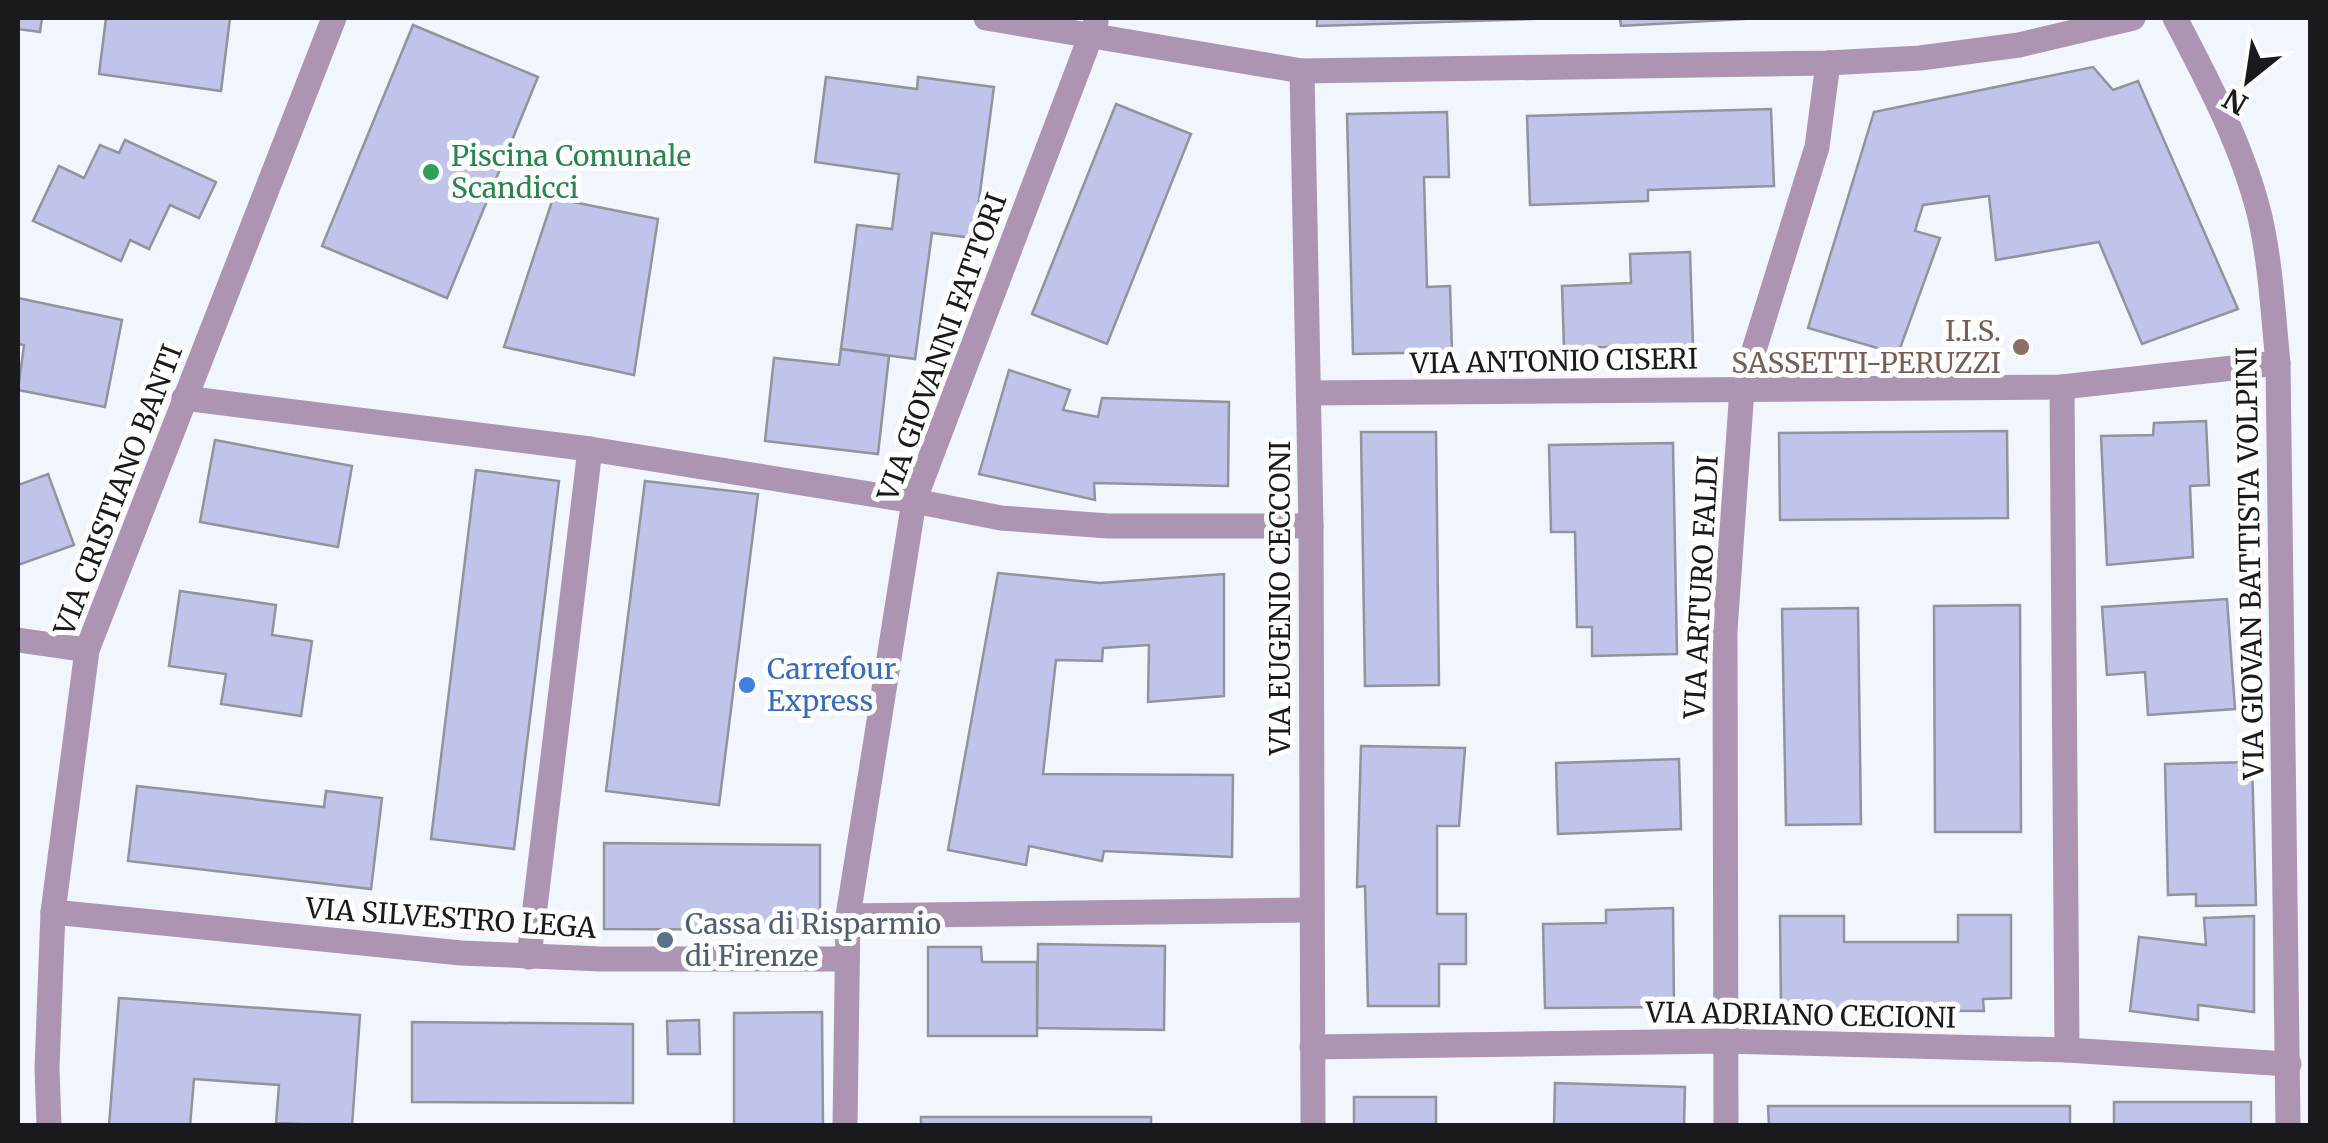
<svg xmlns="http://www.w3.org/2000/svg" width="2328" height="1143" font-family="Merriweather,serif">
  <style>
    .building { fill: #c0c4eb; stroke: #92939b; stroke-width: 2.5 }
    .lines { fill: none; stroke-linecap: round; stroke-linejoin: round }
    .minor { stroke: #ad94b2; stroke-width: 25 }
    .leisure-dot { fill: #2e9e5b; stroke: #fff; stroke-width: 4 }
    .education-dot { fill: #8d6e63; stroke: #fff; stroke-width: 4 }
    .shop-dot { fill: #3f7fe0; stroke: #fff; stroke-width: 4 }
    .service-dot { fill: #5c6f8a; stroke: #fff; stroke-width: 4 }
    .labels { text-anchor: middle; dominant-baseline: central; stroke-width: 10; stroke-linejoin: round; paint-order: stroke }
    .leisure-label { font-size: 28px; fill: #27864d; stroke: #fff; text-anchor: start }
    .education-label { font-size: 28px; fill: #785e54; stroke: #fff; text-anchor: end }
    .street-label { font-size: 28px; fill: #181a1d; stroke: #fff }
    .shop-label { font-size: 28px; fill: #366cbe; stroke: #fff; text-anchor: start }
    .service-label { font-size: 28px; fill: #4e5e75; stroke: #fff; text-anchor: start }
  </style>
  <rect width="100%" height="100%" fill="#f1f6fe"/>
  <!-- building -->
  <g class="building">
    <path d="M18 18H42L40 32 18 29Z"/>
    <path d="M106 18H230L221 91 99 74Z"/>
    <path d="M1317 18H1561L1317 26Z"/>
    <path d="M1620 18H1761L1621 26Z"/>
    <path d="M413 25 538 77 447 298 322 246Z"/>
    <path d="M2093 67 2113 90 2138 81 2238 309 2142 344 2099 242 1996 260 1989 196 1923 205 1915 231 1940 238 1898 354 1808 328 1874 112Z"/>
    <path d="M826 77 917 89 918 77 994 87 974 238 932 233 915 359 841 349 857 225 892 229 899 174 815 162Z"/>
    <path d="M1116 104 1191 134 1107 344 1032 314Z"/>
    <path d="M1771 109 1774 186 1648 190V201L1530 205 1527 116Z"/>
    <path d="M1447 112 1449 177H1424L1427 287 1450 286 1452 352 1353 354 1347 114Z"/>
    <path d="M125 140 216 182 199 218 170 205 149 249 130 240 121 261 33 221 59 166 84 178 100 145 119 153Z"/>
    <path d="M553 198 658 219 634 375 504 347Z"/>
    <path d="M1690 252 1693 345 1564 348 1562 286 1631 283 1630 254Z"/>
    <path d="M18 298 122 320 105 407 18 390 24 345 18 344Z"/>
    <path d="M841 349 889 356 878 454 765 441 774 358 839 365Z"/>
    <path d="M1009 370 1070 390 1063 410 1098 417 1102 398 1229 402 1228 486 1094 483 1095 500 979 474Z"/>
    <path d="M2206 421 2209 485 2190 486 2193 557 2107 565 2101 436 2153 435 2154 423Z"/>
    <path d="M2007 431 2008 518 1780 520 1779 433Z"/>
    <path d="M1361 432H1436L1439 685 1365 686Z"/>
    <path d="M215 440 352 466 338 547 200 522Z"/>
    <path d="M1673 443 1677 654 1592 656V627H1577L1575 532H1551L1549 445Z"/>
    <path d="M476 470 559 481 514 849 431 839Z"/>
    <path d="M48 474 74 545 18 565V485Z"/>
    <path d="M645 481 758 494 719 805 606 791Z"/>
    <path d="M998 573 1100 583 1224 574V696L1148 702 1149 645 1103 648 1102 661 1056 660 1043 774 1233 775 1232 857 1104 851 1102 861 1029 846 1026 865 948 850Z"/>
    <path d="M180 591 276 605 272 635 312 641 301 716 221 704 226 674 169 666Z"/>
    <path d="M2227 599 2235 709 2148 715 2145 672 2107 675 2102 607Z"/>
    <path d="M2020 605 2021 832H1935L1934 606Z"/>
    <path d="M1858 608 1861 824 1786 825 1782 609Z"/>
    <path d="M1361 746 1465 748 1459 826H1437V914H1466V964H1439V1006H1368L1365 886 1357 887Z"/>
    <path d="M1679 759 1681 829 1558 834 1556 763Z"/>
    <path d="M2252 762 2256 905 2196 906V894L2168 895 2165 764Z"/>
    <path d="M137 786 324 807 326 791 382 798 371 889 128 861Z"/>
    <path d="M604 843 820 845V930L604 929Z"/>
    <path d="M1673 908 1674 1007 1545 1008 1543 924 1606 923V910Z"/>
    <path d="M1958 915H2011V998L1983 999 1984 1011 1781 1010 1780 916H1844V942H1958Z"/>
    <path d="M2254 916V1012L2198 1005V1020L2130 1011 2139 937 2206 945 2204 918Z"/>
    <path d="M1038 944 1165 946 1164 1030 1037 1028Z"/>
    <path d="M928 947H981L982 962H1037V1036H928Z"/>
    <path d="M119 998 360 1015 352 1126 276 1123 279 1085 194 1079 190 1126H109Z"/>
    <path d="M822 1012 823 1126H734V1013Z"/>
    <path d="M699 1020 700 1054H668L667 1021Z"/>
    <path d="M412 1022 633 1024V1103L412 1102Z"/>
    <path d="M1555 1083 1685 1087 1684 1126H1554Z"/>
    <rect x="1354" y="1097" width="82" height="29"/>
    <rect x="2114" y="1102" width="137" height="24"/>
    <path d="M1768 1106H2070V1126H1769Z"/>
    <rect x="921" y="1117" width="230" height="9"/>
  </g>
  <g class="lines">
    <!-- minor -->
    <g class="minor">
      <path d="M986 18 1302 71 1828 63 1920 58 2019 45 2133 18"/>
      <path d="M2175 18C2208 81 2243 147 2260 217 2271 265 2273 315 2278 363L2288 1126"/>
      <path d="M1302 71 1311 526 1313 1126"/>
      <path d="M2062 387 2067 1050"/>
      <path d="M1309 393 2062 387 2278 363"/>
      <path d="M184 398 590 449 914 501 1001 518 1108 526H1311"/>
      <path d="M18 640 87 650"/>
      <path d="M53 912 461 953 601 959H847"/>
      <path d="M848 916 1310 910"/>
      <path d="M529 957 590 449"/>
      <path d="M1312 1047 1725 1041 2067 1050 2289 1064"/>
      <path d="M49 1126 47 1068 53 912 87 650 334 18"/>
      <path d="M845 1126 848 916 914 501 1096 22"/>
      <path d="M1726 1126 1725 630 1742 389 1817 147 1828 63"/>
    </g>
  </g>
  <!-- markers -->
  <circle class="leisure-dot" cx="431" cy="172" r="10"/>
  <circle class="education-dot" cx="2021" cy="347" r="10"/>
  <circle class="shop-dot" cx="747" cy="685" r="10"/>
  <circle class="service-dot" cx="665" cy="940" r="10"/>
  <g class="labels">
    <!-- leisure labels -->
    <g class="leisure-label">
      <text x="451" y="156">Piscina Comunale<tspan x="451" dy="32">Scandicci</tspan></text>
    </g>
    <!-- education labels -->
    <g class="education-label">
      <text x="2001" y="331">I.I.S.<tspan x="2001" dy="32">SASSETTI-PERUZZI</tspan></text>
    </g>
    <!-- street labels -->
    <g class="street-label">
      <text transform="translate(942 347) rotate(-70)">VIA GIOVANNI FATTORI</text>
      <text transform="translate(1554 361) rotate(-1)">VIA ANTONIO CISERI</text>
      <text transform="translate(118 490) rotate(-69)">VIA CRISTIANO BANTI</text>
      <text transform="translate(2250 563) rotate(-91)">VIA GIOVAN BATTISTA VOLPINI</text>
      <text transform="translate(1701 587) rotate(-87)">VIA ARTURO FALDI</text>
      <text transform="translate(1280 598) rotate(-90)">VIA EUGENIO CECCONI</text>
      <text transform="translate(451 918) rotate(4)">VIA SILVESTRO LEGA</text>
      <text transform="translate(1801 1015) rotate(1)">VIA ADRIANO CECIONI</text>
    </g>
    <!-- shop labels -->
    <g class="shop-label">
      <text x="767" y="669">Carrefour<tspan x="767" dy="32">Express</tspan></text>
    </g>
    <!-- service labels -->
    <g class="service-label">
      <text x="685" y="924">Cassa di Risparmio<tspan x="685" dy="32">di Firenze</tspan></text>
    </g>
  </g>
  <!-- border -->
  <rect width="2328" height="1143" fill="none" stroke="#181a1d" stroke-width="40"/>
  <!-- north arrow -->
  <g transform="translate(2248 80) rotate(210)" stroke="#ffffff" stroke-width="8" paint-order="stroke">
  <path d="M0-8L18 38L0 25L-18 38Z" fill="#181a1d"/>
  <text y="-15" font-size="28" font-weight="bold" text-anchor="middle" fill="#181a1d">N</text>
  </g>
</svg>
